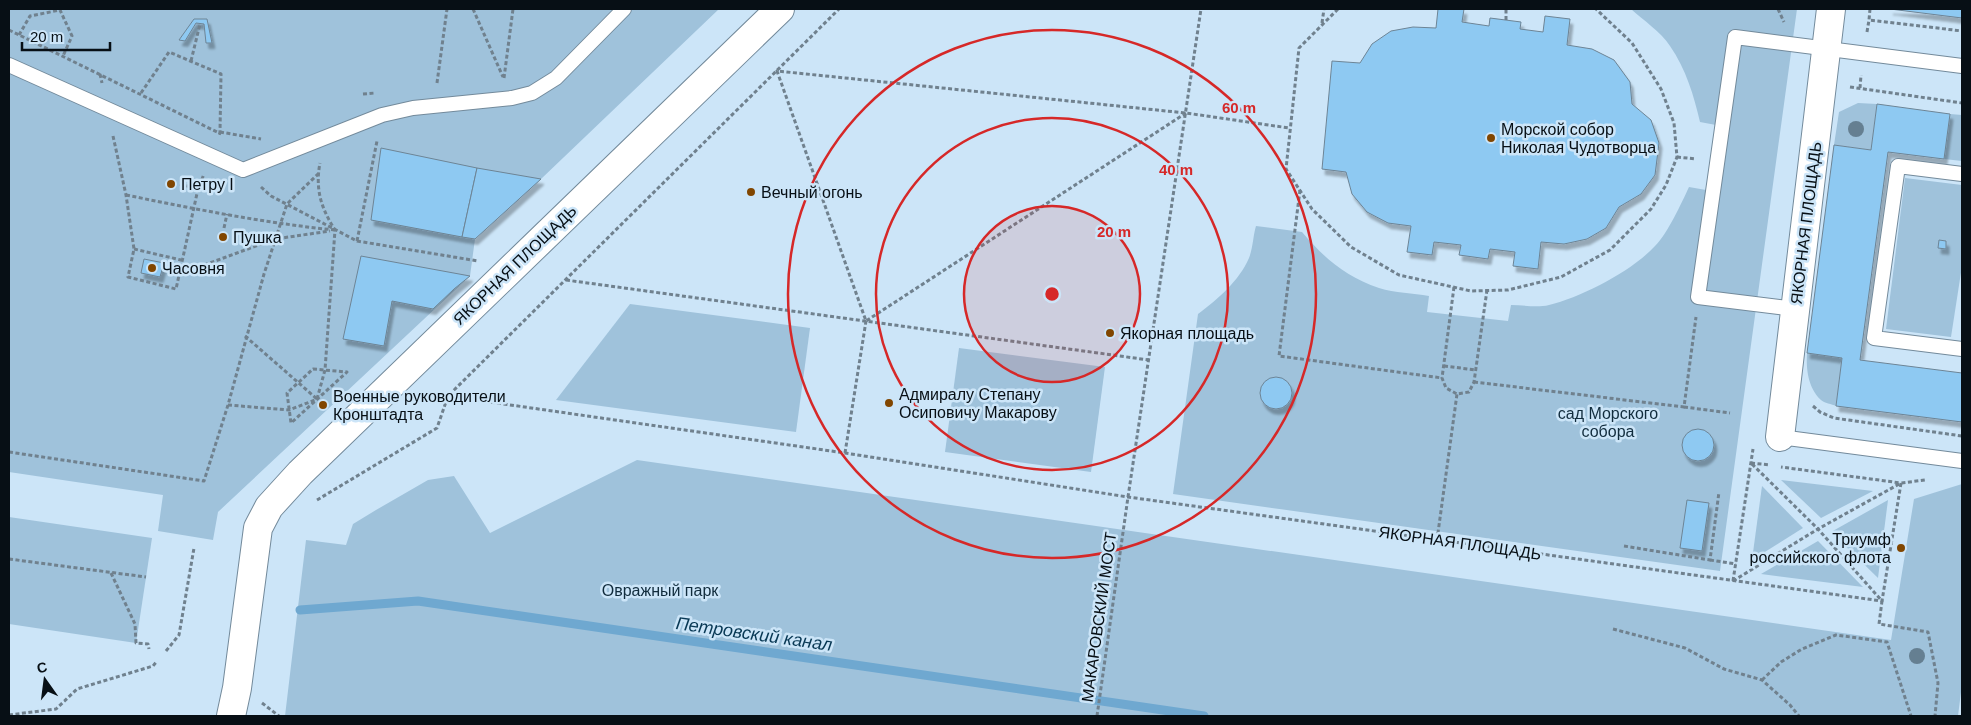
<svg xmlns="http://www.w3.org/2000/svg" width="1971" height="725" font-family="Arial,sans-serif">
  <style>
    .green { fill: #9fc2db }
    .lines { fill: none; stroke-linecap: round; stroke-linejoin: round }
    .stream { stroke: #6fa8d0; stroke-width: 9 }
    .building { fill: #8ec9f2; stroke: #6d8495; filter: url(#shadow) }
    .service-casing { stroke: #738a9b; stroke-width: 16 }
    .minor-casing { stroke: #738a9b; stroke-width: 30 }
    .path { stroke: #70818e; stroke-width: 3; stroke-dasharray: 4 2.5; stroke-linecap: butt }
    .service { stroke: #fff; stroke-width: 14 }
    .minor { stroke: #fff; stroke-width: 28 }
    .tree { fill: #657f91 }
    .ring { fill: none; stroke: #d62828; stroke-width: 2.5 }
    .poi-dot { fill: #814600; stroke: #cce5f8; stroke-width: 2 }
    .labels { text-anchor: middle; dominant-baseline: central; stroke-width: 5; stroke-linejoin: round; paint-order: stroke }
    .poi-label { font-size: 16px; fill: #070f15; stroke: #cce5f8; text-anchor: start }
    .street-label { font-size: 16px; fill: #070f15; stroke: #cce5f8 }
    .park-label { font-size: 16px; fill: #112c3d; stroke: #cce5f8 }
    .water-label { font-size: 18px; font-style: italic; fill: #083854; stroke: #cce5f8 }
    .centre { fill: #d62828; stroke: #cce5f8; stroke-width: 2.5 }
    .ring-label { font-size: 15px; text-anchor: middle; font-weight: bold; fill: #d62828; stroke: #cce5f8; stroke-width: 5; stroke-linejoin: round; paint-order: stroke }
  </style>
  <defs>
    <filter id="shadow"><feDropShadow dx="3" dy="5.5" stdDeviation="1" flood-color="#0004"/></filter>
  </defs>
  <rect width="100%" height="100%" fill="#cce5f8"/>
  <!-- green -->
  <g class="green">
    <path d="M9 9H719L541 179 475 239 470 276 218 512 213 540 158 531 163 495 9 472Z"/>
    <path d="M1631 9H1797L1720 571 1173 494 1198 314C1218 299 1239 281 1249 258 1253 248 1253 236 1256 226L1302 232C1324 258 1346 277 1379 288 1395 293 1413 293 1429 296L1427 312 1508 321 1511 305C1523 305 1537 308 1549 305 1582 297 1632 271 1655 246 1668 233 1681 204 1689 187L1706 190 1716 125 1700 122C1694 96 1686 69 1670 46 1661 32 1643 20 1631 9Z"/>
    <path d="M1858 103 1877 104 1871 150 1834 145 1839 112Z"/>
    <path d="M1950 114 1962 115V161L1944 159Z"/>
    <path d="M1905 178 1962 185V266L1951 337 1886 329Z"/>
    <path d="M630 304 810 328 796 432 556 400Z"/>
    <path d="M959 348 1105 367 1091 472 945 452Z"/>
    <path d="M1807 353 1842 358 1836 406C1832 404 1824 403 1821 400 1808 388 1806 369 1807 353Z"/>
    <path d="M637 460 1891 640 1914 499 1962 484V684L1958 716H285L306 540 346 545 353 524 376 510 428 480 454 476 490 533Z"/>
    <path d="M1781 480 1873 491 1821 518Z"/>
    <path d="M1762 486 1803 528 1752 560Z"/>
    <path d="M1888 500 1878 578 1831 532Z"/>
    <path d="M9 517 152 538 136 643 9 624Z"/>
    <path d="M1818 541 1863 587 1761 574Z"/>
  </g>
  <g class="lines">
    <!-- stream -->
    <path class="stream" d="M300 610 418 601 1204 716"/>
  </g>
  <!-- building -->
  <g class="building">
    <path d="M1438 9H1464L1462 22 1489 26 1490 18 1521 22 1520 29 1543 32 1545 16 1570 19 1567 45 1592 49 1614 60 1630 82 1632 104 1651 120 1659 143 1655 175 1641 194 1619 207 1606 228 1587 239 1564 244 1541 242 1538 269 1513 266 1515 252 1490 249 1488 259 1459 255 1461 245 1434 242 1432 255 1407 252 1411 226 1388 223 1367 212 1352 194 1346 172 1322 169 1332 61 1360 63 1372 44 1391 31 1413 27 1436 28Z"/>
    <path d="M1890 9H1962V18Z"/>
    <path d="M194 19H207L212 43H206L204 24 196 23 185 41 179 40Z"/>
    <path d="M1877 104 1950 114 1944 159 1888 152 1860 360 1962 373V422L1836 406 1842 358 1807 353 1834 145 1871 150Z"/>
    <path d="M381 148 477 168 462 237 371 220Z"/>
    <path d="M477 168 541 179 475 239 462 237Z"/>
    <path d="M1939 240 1946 241V249L1938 248Z"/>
    <path d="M361 256 470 276 454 289 433 309 392 301 384 346 343 339Z"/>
    <path d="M144 259 164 263 160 277 141 273Z"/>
    <circle cx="1276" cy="393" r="16"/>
    <circle cx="1698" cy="445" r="16"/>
    <path d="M1687 500 1709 503 1702 551 1680 548Z"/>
  </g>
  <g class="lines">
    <!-- service casing -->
    <g class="service-casing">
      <g id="service">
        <path d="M9 65 243 170 382 115 413 108 512 98 532 93 556 78 624 9"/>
        <path d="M1962 174 1898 166 1874 338 1962 349"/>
        <path d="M1795 309 1698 297 1735 37 1962 66"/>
        <path d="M1780 437 1962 461"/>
      </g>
    </g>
    <!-- minor casing -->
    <g class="minor-casing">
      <g id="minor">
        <path d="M1780 437 1831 9"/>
        <path d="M231 716 237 688 258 528 269 507 300 473 780 9"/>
      </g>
    </g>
    <!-- path -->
    <g class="path">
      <path d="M473 9 503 77"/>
      <path d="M1338 9 1299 48 1286 169 1312 209 1351 247 1399 275 1471 291 1508 290 1561 277 1610 250 1651 209 1666 185 1677 157 1674 123 1661 89 1632 43 1596 9"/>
      <path d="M1778 9 1784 22"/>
      <path d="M1870 9 1869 20 1962 31"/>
      <path d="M1506 20V9"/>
      <path d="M1322 23 1324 9"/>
      <path d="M9 30 221 134"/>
      <path d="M1867 32 1869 20"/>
      <path d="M19 35 30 16 60 10 72 36 63 56"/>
      <path d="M191 61 200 24"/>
      <path d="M100 74 102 83"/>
      <path d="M504 78 513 9"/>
      <path d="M437 83 447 9"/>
      <path d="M1850 87 1962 103"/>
      <path d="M1860 88 1861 75"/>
      <path d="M141 93 169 52 221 74 220 132 219 136"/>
      <path d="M363 94 375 93"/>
      <path d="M1186 113 866 321 777 71 1186 113 1289 128"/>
      <path d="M220 132 261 139"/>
      <path d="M113 136 126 195 134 249 128 277 176 289 198 189 204 174"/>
      <path d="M1677 157 1696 159"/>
      <path d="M180 184 198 189"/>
      <path d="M261 187 271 196 357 241 478 261"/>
      <path d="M1300 190 1279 356 1442 378"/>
      <path d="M126 195C195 209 264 223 335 230"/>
      <path d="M224 228 227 214"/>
      <path d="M357 241 377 141"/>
      <path d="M134 249 181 260"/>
      <path d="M180 274 275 239 330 231"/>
      <path d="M566 280 1149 360"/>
      <path d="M1454 287 1442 378 1446 388 1457 394 1469 392 1474 382 1487 290"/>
      <path d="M245 336 317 399"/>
      <path d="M1444 366 1476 370"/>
      <path d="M313 369 347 372 291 423 287 393Z"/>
      <path d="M1474 382 1684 407 1696 317"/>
      <path d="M317 399 325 370 335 230C321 208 315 189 320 163"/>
      <path d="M414 404 448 396 845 453 1128 497 1882 601 1901 483 1781 467"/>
      <path d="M228 405 289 410 315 400"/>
      <path d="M1813 406 1820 412 1834 418 1962 436"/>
      <path d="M1684 407 1730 413"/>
      <path d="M9 452 204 481 228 405 264 274 287 204 318 174"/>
      <path d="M845 453 866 321"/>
      <path d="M1751 463 1770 465"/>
      <path d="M1752 464 1818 529 1882 601 1879 624 1928 632 1938 683 1935 716"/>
      <path d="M317 500 437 428 448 396 839 9"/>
      <path d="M1437 540 1457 394"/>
      <path d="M1624 546 1710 560 1719 492"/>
      <path d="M9 559 146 577"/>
      <path d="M1710 560 1736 564"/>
      <path d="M111 573 135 624 136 643 148 644 149 649"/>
      <path d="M1733 581 1753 449"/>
      <path d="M1733 581 1818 529 1901 483 1925 480"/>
      <path d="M1613 629 1685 648 1724 669 1762 680 1790 705 1799 716"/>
      <path d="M166 651 179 635 194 548"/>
      <path d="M1762 680 1781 662 1802 649 1836 635 1887 642 1911 716"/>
      <path d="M262 703 279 716"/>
      <path d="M9 715 56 709 77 689 153 666 157 661"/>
      <path d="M1097 716 1128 497 1201 9"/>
    </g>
    <!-- service -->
    <use href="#service" class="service"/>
    <!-- minor -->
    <use href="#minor" class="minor"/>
  </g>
  <!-- trees -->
  <g class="tree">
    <circle cx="1856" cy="129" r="8"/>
    <circle cx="1917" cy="656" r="8"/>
  </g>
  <!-- distance rings -->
  <circle cx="1052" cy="294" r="88" fill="#d62828" fill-opacity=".12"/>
  <g class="ring">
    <circle cx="1052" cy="294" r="88"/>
    <circle cx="1052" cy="294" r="176"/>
    <circle cx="1052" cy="294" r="264"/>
  </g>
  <!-- markers -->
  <g class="poi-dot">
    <circle cx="1491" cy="138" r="5"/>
    <circle cx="171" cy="184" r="5"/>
    <circle cx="751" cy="192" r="5"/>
    <circle cx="223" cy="237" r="5"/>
    <circle cx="152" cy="268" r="5"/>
    <circle cx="1110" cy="333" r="5"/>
    <circle cx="889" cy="403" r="5"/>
    <circle cx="323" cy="405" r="5"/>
    <circle cx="1901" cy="548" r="5"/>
  </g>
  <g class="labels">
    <!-- poi labels -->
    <g class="poi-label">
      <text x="1501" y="129">Морской собор<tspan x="1501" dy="18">Николая Чудотворца</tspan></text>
      <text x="181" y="184">Петру I</text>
      <text x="761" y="192">Вечный огонь</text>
      <text x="233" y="237">Пушка</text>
      <text x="162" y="268">Часовня</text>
      <text x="1120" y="333">Якорная площадь</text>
      <text x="899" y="394">Адмиралу Степану<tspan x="899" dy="18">Осиповичу Макарову</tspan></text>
      <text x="333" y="396">Военные руководители<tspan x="333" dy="18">Кронштадта</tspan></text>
      <text x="1891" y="539" text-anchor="end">Триумф<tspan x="1891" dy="18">российского флота</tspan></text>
    </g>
    <!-- street labels -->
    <g class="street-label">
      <text transform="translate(1806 223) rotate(-83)">ЯКОРНАЯ ПЛОЩАДЬ</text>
      <text transform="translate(515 265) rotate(-44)">ЯКОРНАЯ ПЛОЩАДЬ</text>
      <text transform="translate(1460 543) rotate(8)">ЯКОРНАЯ ПЛОЩАДЬ</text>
      <text transform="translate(1099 617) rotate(-82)">МАКАРОВСКИЙ МОСТ</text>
    </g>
    <!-- park labels -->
    <g class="park-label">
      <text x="1608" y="413">сад Морского<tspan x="1608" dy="18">собора</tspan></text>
      <text x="660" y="590">Овражный парк</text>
    </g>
    <!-- water labels -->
    <g class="water-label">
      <text transform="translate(754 634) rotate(8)">Петровский канал</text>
    </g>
  </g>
  <circle cx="1052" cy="294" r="8" class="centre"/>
  <g class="ring-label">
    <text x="1239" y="113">60 m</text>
    <text x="1176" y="175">40 m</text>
    <text x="1114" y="237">20 m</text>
  </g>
  <!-- border -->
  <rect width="1971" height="725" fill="none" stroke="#070f15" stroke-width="20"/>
  <!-- north arrow -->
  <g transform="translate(45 680) rotate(346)" stroke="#cce5f8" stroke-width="4" paint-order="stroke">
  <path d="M0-4L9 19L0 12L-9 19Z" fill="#070f15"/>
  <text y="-8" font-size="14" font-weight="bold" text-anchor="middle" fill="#070f15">С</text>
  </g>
  <!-- scale -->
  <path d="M22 42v8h88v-8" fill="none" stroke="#070f15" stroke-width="2.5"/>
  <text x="30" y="42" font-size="15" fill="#070f15" stroke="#cce5f8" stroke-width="4" paint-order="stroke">20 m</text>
</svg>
